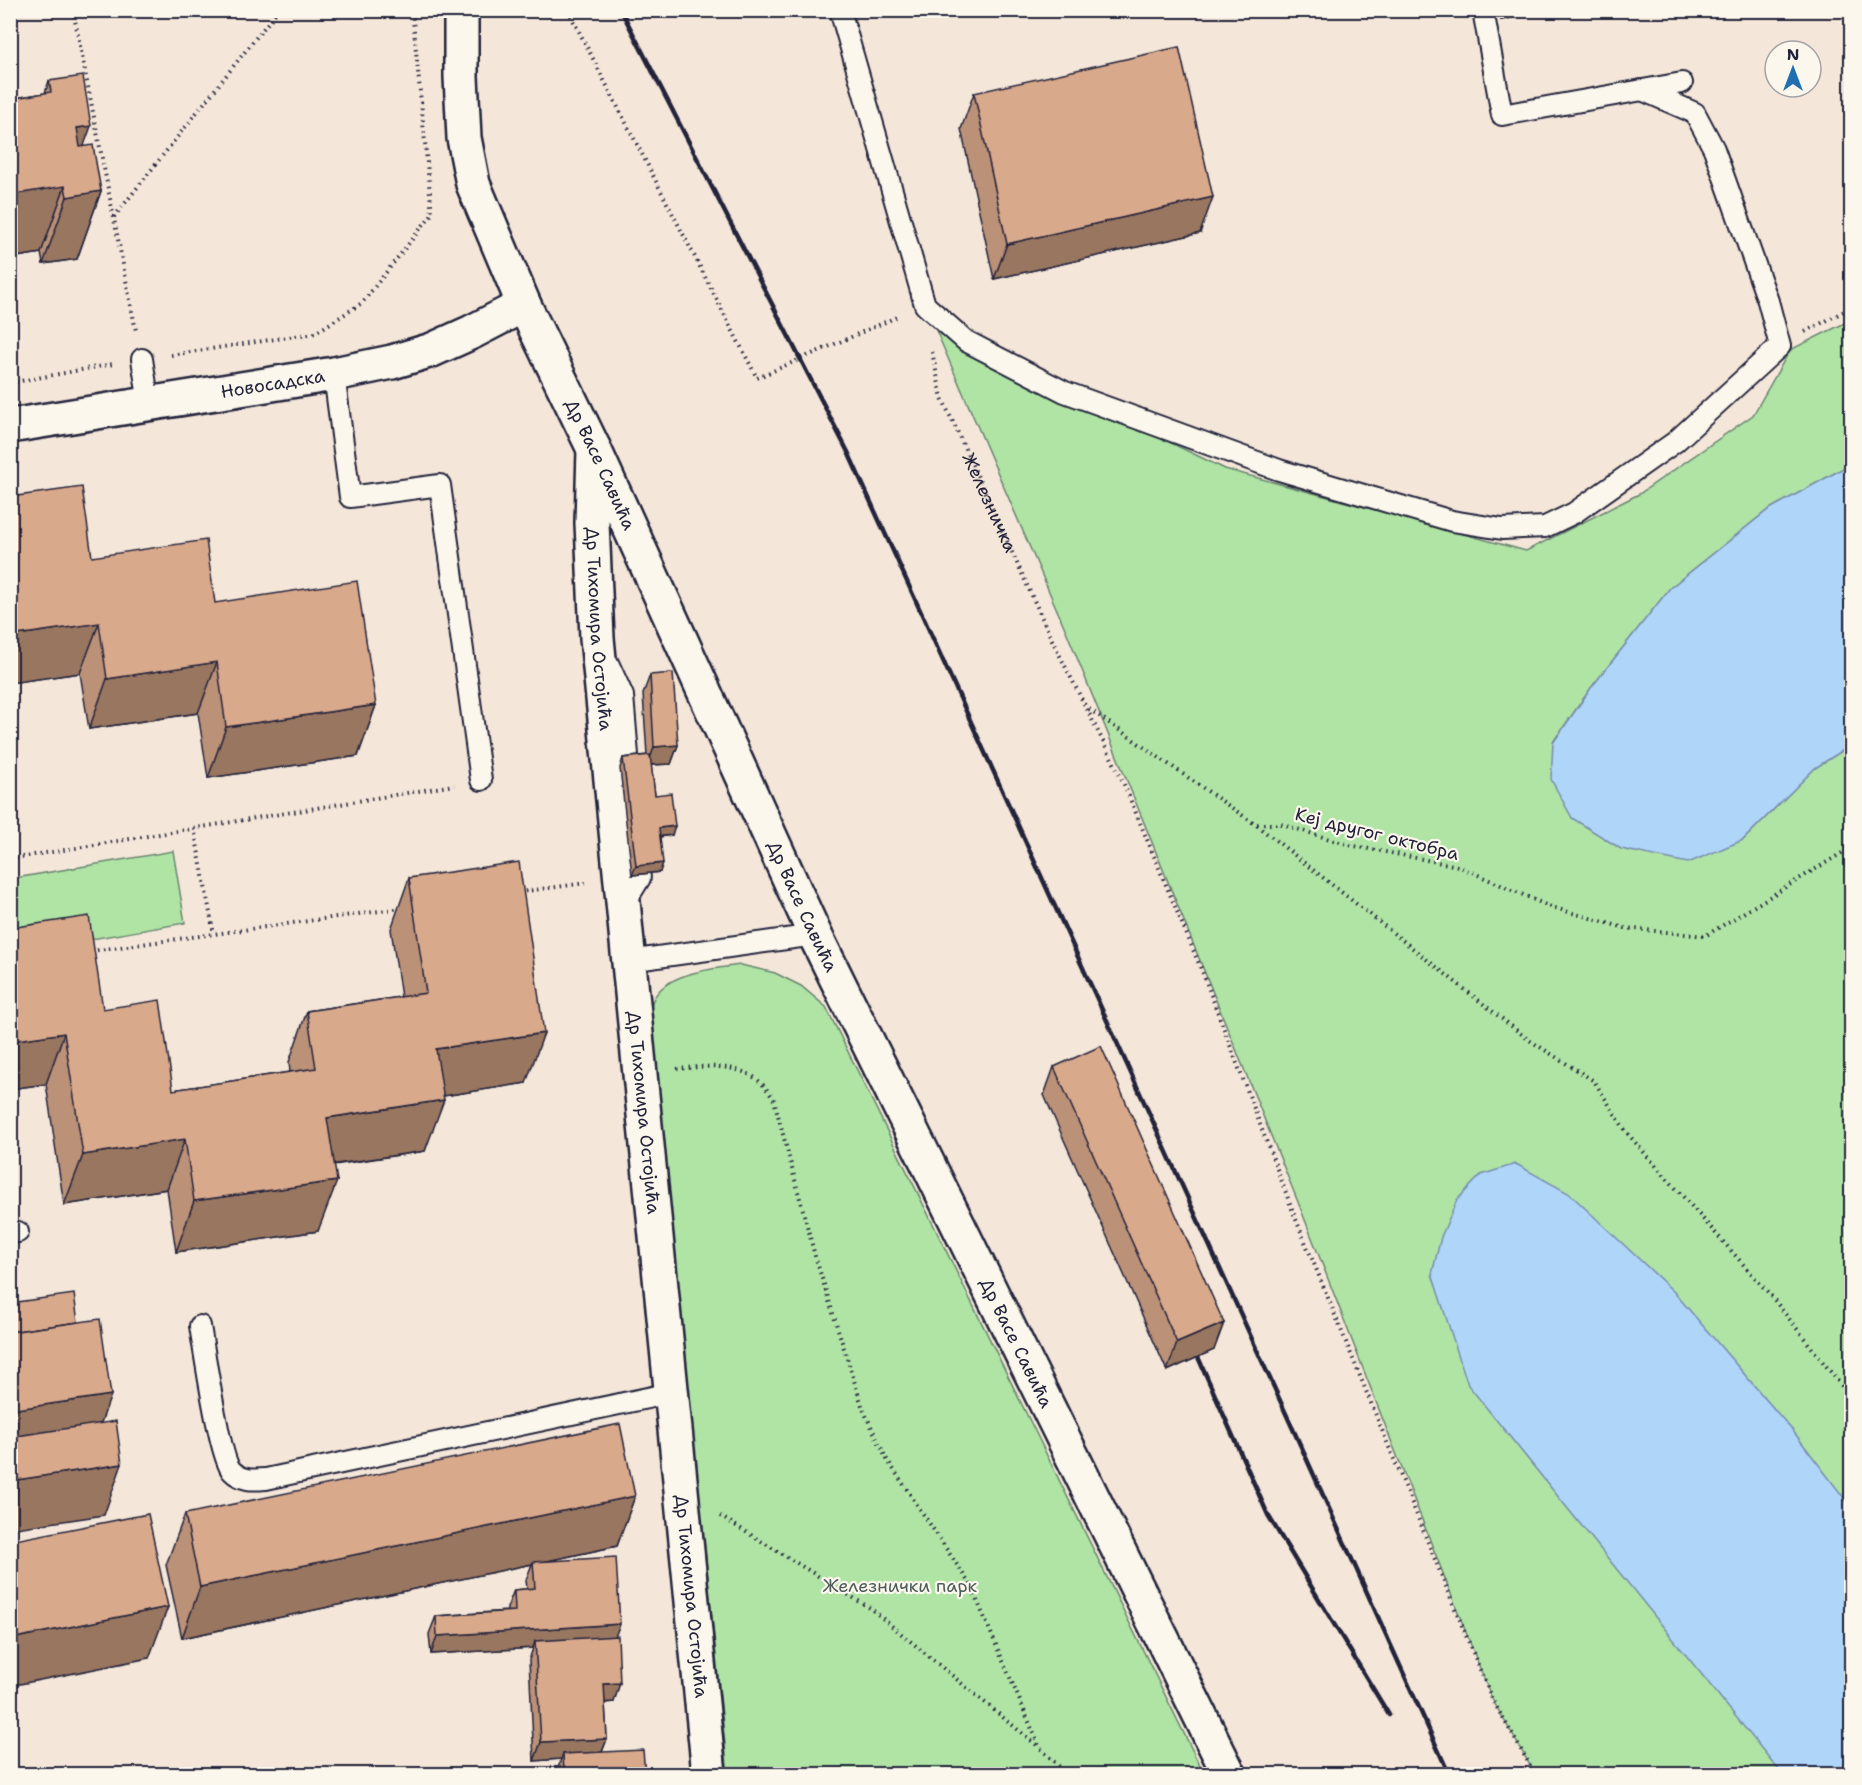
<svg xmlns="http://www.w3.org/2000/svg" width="1862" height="1785" font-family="'Shantell Sans',sans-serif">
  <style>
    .green { fill: #afe4a5; stroke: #688370; stroke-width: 1.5 }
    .water { fill: #afd5f9; stroke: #778dad; stroke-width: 1.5 }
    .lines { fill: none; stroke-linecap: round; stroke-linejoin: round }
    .lane-casing { stroke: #22223b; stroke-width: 24 }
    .street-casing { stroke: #22223b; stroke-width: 38 }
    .secondary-casing { stroke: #22223b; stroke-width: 38 }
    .path { stroke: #22223b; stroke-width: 4; stroke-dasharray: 1.5 4.5; stroke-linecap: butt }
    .lane { stroke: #fbf7ec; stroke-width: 20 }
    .street { stroke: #fbf7ec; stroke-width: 33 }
    .secondary { stroke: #fbf7ec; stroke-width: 33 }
    .rail { stroke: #22223b; stroke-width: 4.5 }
    .wall { fill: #bb9178; stroke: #22223b; stroke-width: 1.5 }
    .shaded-wall { fill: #987661; stroke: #22223b; stroke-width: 1.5 }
    .building { fill: #d9a98b; stroke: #22223b; stroke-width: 1.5 }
    .labels { text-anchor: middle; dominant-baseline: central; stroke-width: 4.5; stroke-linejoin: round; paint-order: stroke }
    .street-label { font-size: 18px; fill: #22223b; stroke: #fbf7ec }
    .park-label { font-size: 18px; fill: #4c5c5b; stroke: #fbf7ec }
  </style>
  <rect width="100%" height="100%" fill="#f4e7d9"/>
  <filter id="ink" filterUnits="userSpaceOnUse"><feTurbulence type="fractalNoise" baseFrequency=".0167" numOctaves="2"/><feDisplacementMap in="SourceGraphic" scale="12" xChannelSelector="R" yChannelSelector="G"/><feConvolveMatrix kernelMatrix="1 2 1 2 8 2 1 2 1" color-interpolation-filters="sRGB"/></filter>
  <g filter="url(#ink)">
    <!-- green -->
    <g class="green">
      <path d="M925 305 1065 392 1225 469 1526 551 1639 494 1753 415 1790 350 1851 320V464L1768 510 1670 588 1591 688 1553 742 1743 840 1815 768 1851 745V1774H1535L1492 1699 1298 1202 1067 633Z"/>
      <path d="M173 851 185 923 16 952 11 922 10 879Z"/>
      <path d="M741 965 775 973 801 986 826 1007 1204 1774H728L650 1014C651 1006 652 998 658 992 675 972 717 968 741 965Z"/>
    </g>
    <!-- water -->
    <g class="water">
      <path d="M1851 464V745L1815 768 1743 840 1688 863 1621 849 1572 818 1551 779 1553 743 1591 688 1670 588 1768 510Z"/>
      <path d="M1516 1164 1570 1194 1674 1292 1793 1431 1851 1507V1774H1782L1468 1385 1432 1274 1441 1237 1457 1200 1481 1175Z"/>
    </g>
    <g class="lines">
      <!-- lane casing -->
      <g class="lane-casing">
        <g id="lane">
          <path d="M840 10 925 305 966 341 1065 392 1279 470 1452 521 1502 529 1545 527 1574 513 1675 442 1780 346 1768 301 1714 149 1695 113 1642 90"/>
          <path d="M1483 10 1502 115 1682 83"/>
          <path d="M142 359 149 404"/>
          <path d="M334 374 350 497 440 485 481 780"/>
          <path d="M608 663 623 696 629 767"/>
          <path d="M624 904 640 878 638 866"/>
          <path d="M629 961 815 935"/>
          <path d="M10 1233 18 1232"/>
          <path d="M200 1326C204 1349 220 1460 232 1471 242 1481 253 1480 266 1479L671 1393"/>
        </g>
      </g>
      <!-- street casing -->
      <g class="street-casing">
        <g id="street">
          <path id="s2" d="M594 449 592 523 597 638 709 1774"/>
        </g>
      </g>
      <!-- secondary casing -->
      <g class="secondary-casing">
        <g id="secondary">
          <path id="s3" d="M461 10V77L464 138 473 184 524 305 594 449 815 935 1229 1774"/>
          <path id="s4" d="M10 426 334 374 392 362 432 350 472 332 524 305"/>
        </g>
      </g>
      <!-- path -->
      <g class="path">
        <path d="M73 10 136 331"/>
        <path d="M568 10 757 378 899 316"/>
        <path d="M114 217 278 10"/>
        <path d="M1805 332 1852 307"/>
        <path id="s1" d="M932 352 942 398 1052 640 1120 775 1202 971 1297 1222 1492 1699 1535 1774"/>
        <path d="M171 355 315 333 362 303 432 214 412 10"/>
        <path d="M10 383 113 364"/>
        <path d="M1089 709 1255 824 1529 1040 1594 1081 1627 1133 1772 1297 1852 1399"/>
        <path d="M1257 824H1281L1349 845 1458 866 1548 906 1625 928 1705 936 1842 853 1852 845"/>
        <path d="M194 828 214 934"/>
        <path d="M10 859 454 785"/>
        <path d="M519 892 586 883"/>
        <path d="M91 951 402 908"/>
        <path d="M677 1069C703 1066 738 1063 759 1081 765 1086 770 1094 774 1100L815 1256 863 1409 886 1458 971 1586 1040 1748 1067 1774"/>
        <path d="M720 1516 870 1608 1039 1747"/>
      </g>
      <!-- lane -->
      <use href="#lane" class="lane"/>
      <!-- street -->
      <use href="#street" class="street"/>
      <!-- secondary -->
      <use href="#secondary" class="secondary"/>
      <!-- rail -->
      <g class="rail">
        <path d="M621 10 848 452 1308 1462 1449 1774"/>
        <path d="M1198 1357 1268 1515 1389 1715"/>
      </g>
    </g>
    <!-- wall -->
    <g class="wall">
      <path d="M1499 10H1551L1501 20Z"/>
      <path d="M49 81 84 146 101 191 77 259 43 264 41 253 10 258V99L45 93Z"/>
      <path d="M974 93 1200 233 994 279 961 129Z"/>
      <path d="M10 497 92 557 215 603 376 705 358 756 208 778 198 713 89 729 80 673 10 683Z"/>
      <path d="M650 675 678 745 671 764 651 765 655 795 672 835 660 837V872L632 875 620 768 623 758 647 755 643 694Z"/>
      <path d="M409 878 526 1083 443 1096 425 1151 334 1165 318 1231 176 1252 167 1189 64 1205 46 1084 10 1089V928L103 1009 173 1090 290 1072 289 1062 307 1011 401 997 391 929Z"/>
      <path d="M1054 1067 1214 1350 1167 1371 1044 1095Z"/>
      <path d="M635 1496 617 1546 547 1561 615 1637 614 1702 605 1703 607 1739 602 1752 645 1774H556L561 1759 534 1761 529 1660 533 1648 431 1654 429 1634 436 1616 507 1611V1608L514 1590 527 1589 526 1580 532 1564 182 1638 166 1565 185 1514Z"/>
    </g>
    <!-- shaded-wall -->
    <g class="shaded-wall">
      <path d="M1504 10H1551L1501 20Z"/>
      <path d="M91 126 67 193 65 186 41 253 10 258V195L77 128Z"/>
      <path d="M101 191 77 259 43 264 67 197Z"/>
      <path d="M1213 197 1200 233 994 279 1007 244Z"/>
      <path d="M99 623 80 673 10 683V636Z"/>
      <path d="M217 662 198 713 89 729 107 679Z"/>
      <path d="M376 705 358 756 208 778 226 727Z"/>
      <path d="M678 745 671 764 648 765 654 747Z"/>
      <path d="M675 826 672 835 656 837 659 828Z"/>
      <path d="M663 863 660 872 632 875 636 866Z"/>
      <path d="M64 1033 46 1084 10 1089V1041Z"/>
      <path d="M544 1033 526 1083 417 1100 436 1049Z"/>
      <path d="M444 1100 425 1151 309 1168 327 1118Z"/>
      <path d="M185 1139 167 1189 64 1205 83 1155Z"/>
      <path d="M337 1181 318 1231 176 1252 194 1201Z"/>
      <path d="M1224 1323 1214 1350 1167 1371 1177 1343Z"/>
      <path d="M111 1395 93 1445 10 1458V1410Z"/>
      <path d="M122 1464 104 1515 10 1529V1481Z"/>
      <path d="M635 1496 617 1546 533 1564V1562L532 1564 182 1638 200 1587Z"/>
      <path d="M168 1607 149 1658 10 1686V1639Z"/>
      <path d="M620 1624 613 1642 535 1641 533 1648 431 1654 437 1636Z"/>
      <path d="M620 1683 614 1702 597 1703 604 1684Z"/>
      <path d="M607 1739 600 1757 563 1754 561 1759 534 1761 541 1742Z"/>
    </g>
    <!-- building -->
    <g class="building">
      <path d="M1179 47 1213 197 1007 244 974 93Z"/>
      <path d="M83 76 91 126 77 128 80 147 93 145 101 191 67 197 65 186 10 195V99L51 92 49 81Z"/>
      <path d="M82 487 92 557 206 540 215 603 357 581 376 705 226 727 217 662 107 679 99 623 10 636V497Z"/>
      <path d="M673 673 678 745 654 747 650 675Z"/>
      <path d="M650 755 655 795 671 793 675 826 659 828 663 863 636 866 623 758Z"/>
      <path d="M519 862 544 1033 436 1049 444 1100 327 1118 337 1181 194 1201 185 1139 83 1155 64 1033 10 1041V928L89 916 103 1009 160 1000 173 1090 316 1068 307 1011 426 993 409 878Z"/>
      <path d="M1101 1046 1224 1323 1177 1343 1054 1067Z"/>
      <path d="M74 1294 78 1322 10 1332V1303Z"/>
      <path d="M100 1319 111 1395 10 1410V1332Z"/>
      <path d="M116 1421 122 1464 10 1481V1437Z"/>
      <path d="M620 1424 635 1496 200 1587 185 1514Z"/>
      <path d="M148 1514 168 1607 10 1639V1541Z"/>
      <path d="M616 1557 620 1624 437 1636 436 1616 515 1611 514 1590 535 1588 533 1562Z"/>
      <path d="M618 1636 620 1683 604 1684 607 1739 541 1742 535 1641Z"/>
      <path d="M643 1750 645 1774H564L563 1754Z"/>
    </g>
  </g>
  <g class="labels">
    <!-- street labels -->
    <g class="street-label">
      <text stroke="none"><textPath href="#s4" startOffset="266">Новосадска</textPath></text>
      <text stroke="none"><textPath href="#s3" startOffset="483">Др Васе Савића</textPath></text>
      <text stroke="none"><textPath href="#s1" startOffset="162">Железничка</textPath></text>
      <text stroke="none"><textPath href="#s2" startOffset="180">Др Тихомира Остојића</textPath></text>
      <text transform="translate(1377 834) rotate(14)">Кеј другог октобра</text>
      <text stroke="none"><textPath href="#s3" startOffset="969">Др Васе Савића</textPath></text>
      <text stroke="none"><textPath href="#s2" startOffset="666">Др Тихомира Остојића</textPath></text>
      <text stroke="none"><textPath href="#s3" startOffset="1455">Др Васе Савића</textPath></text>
      <text stroke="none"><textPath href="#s2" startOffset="1152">Др Тихомира Остојића</textPath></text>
    </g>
    <!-- park labels -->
    <g class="park-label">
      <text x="900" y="1586">Железнички парк</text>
    </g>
  </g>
  <!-- margin -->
  <rect width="1862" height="1785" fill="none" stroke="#fbf7ec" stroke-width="36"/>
  <rect x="18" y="18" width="1826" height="1749" fill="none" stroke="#22223b" stroke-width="2" filter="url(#ink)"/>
  <!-- north arrow -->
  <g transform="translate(1793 69)"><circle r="28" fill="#fbf7ec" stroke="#a4a2a5" stroke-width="1.5"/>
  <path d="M0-4.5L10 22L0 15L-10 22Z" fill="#1f6fb2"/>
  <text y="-9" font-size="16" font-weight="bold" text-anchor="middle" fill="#22223b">N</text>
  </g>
</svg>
